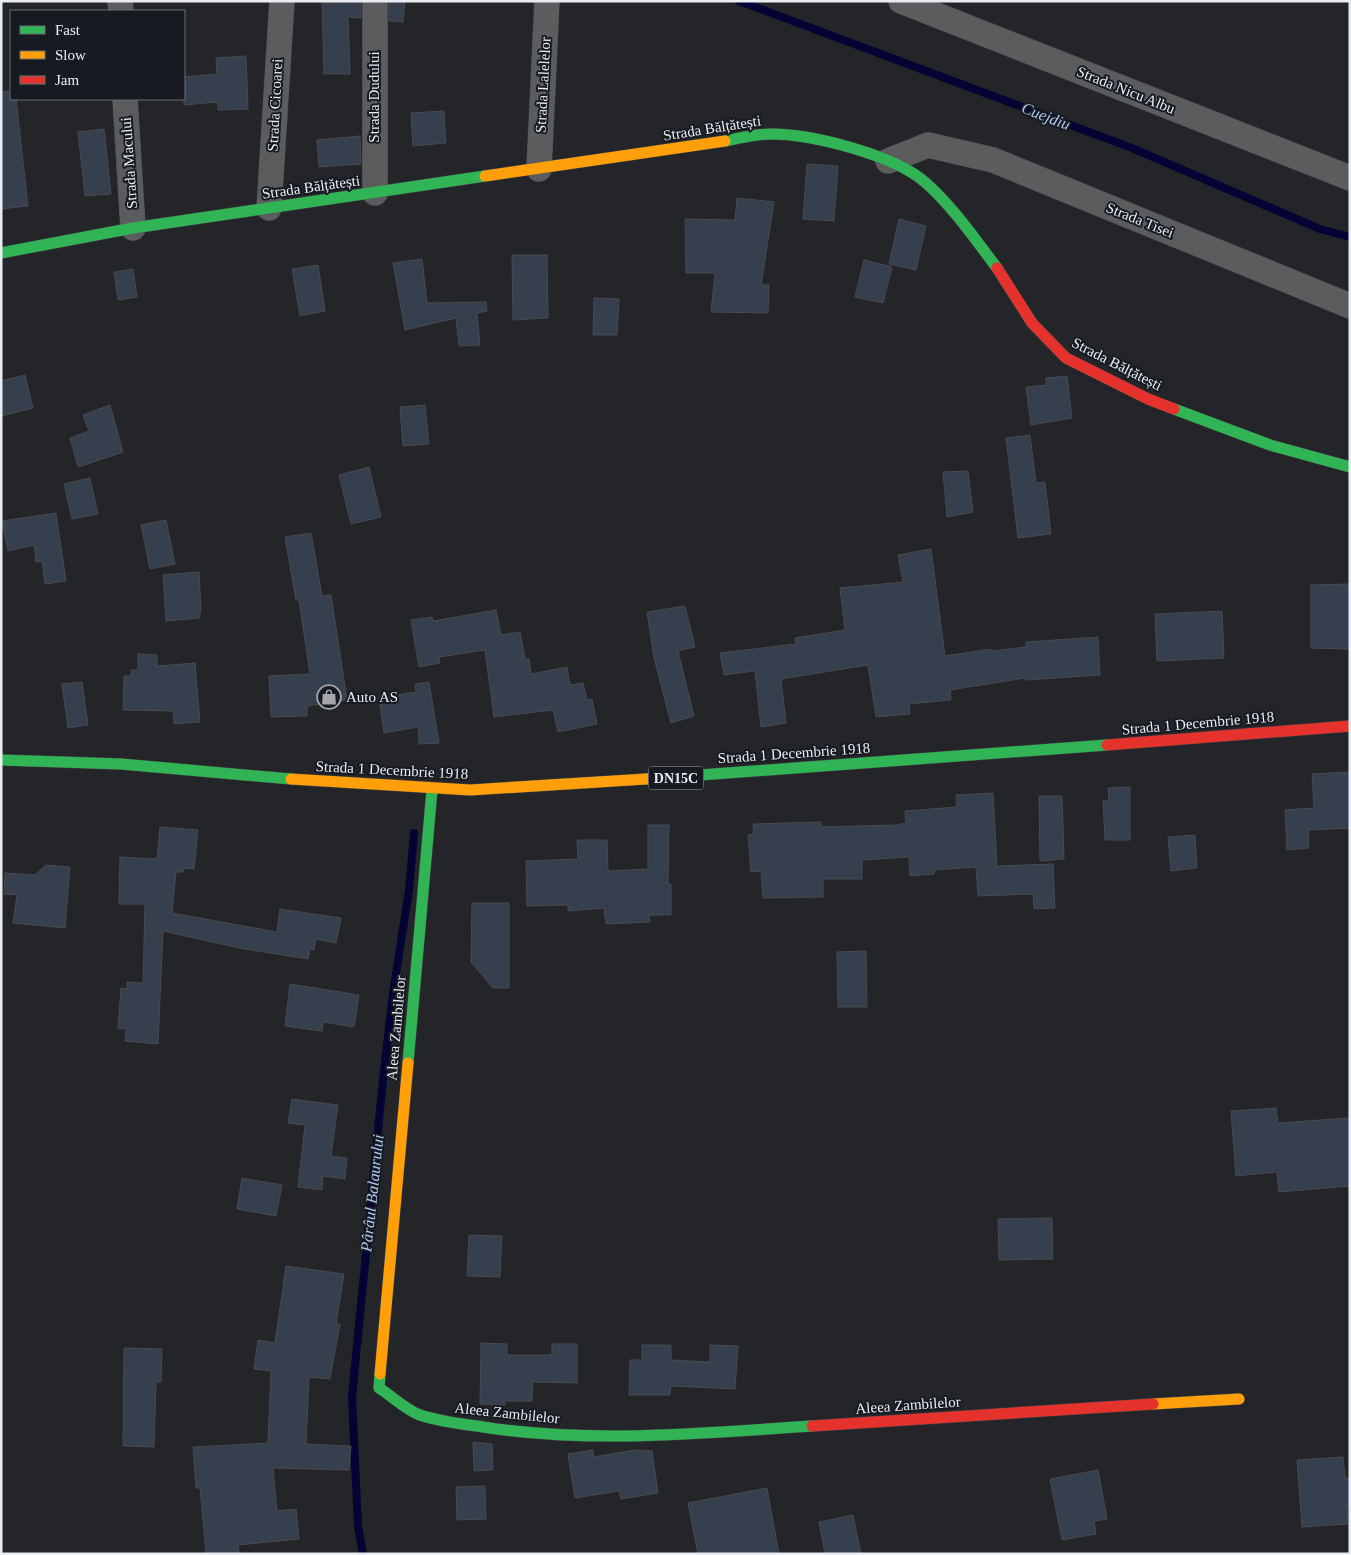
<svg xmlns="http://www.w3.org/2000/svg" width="1351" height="1555" font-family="'Times New Roman',serif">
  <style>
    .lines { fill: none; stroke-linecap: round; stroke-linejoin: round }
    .stream { stroke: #030434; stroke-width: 8 }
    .building { fill: #353f4e; stroke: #494a4e }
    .street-casing { stroke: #414246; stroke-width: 26 }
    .fast-casing { stroke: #414246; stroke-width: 12 }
    .slow-casing { stroke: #414246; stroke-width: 12 }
    .jam-casing { stroke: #414246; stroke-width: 12 }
    .street { stroke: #5b5c5e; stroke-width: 25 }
    .fast { stroke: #30b455; stroke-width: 11 }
    .slow { stroke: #ff9f0a; stroke-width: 11 }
    .jam { stroke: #e5322d; stroke-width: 11 }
    .labels { text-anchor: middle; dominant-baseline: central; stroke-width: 4; stroke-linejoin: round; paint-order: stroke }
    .shield { fill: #171b21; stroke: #aaadb2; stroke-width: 1 }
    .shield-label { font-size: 14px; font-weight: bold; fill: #e9ecf0 }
    .street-label { font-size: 15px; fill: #e9ecf0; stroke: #171b21 }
    .poi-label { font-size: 15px; fill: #e9ecf0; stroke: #171b21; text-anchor: start }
    .water-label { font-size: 16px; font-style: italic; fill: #b0caf3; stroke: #171b21 }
  </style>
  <rect width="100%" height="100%" fill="#232528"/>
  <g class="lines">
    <!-- stream -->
    <g class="stream">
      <path d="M739 1 1132 148 1320 229 1350 237"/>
      <path d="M363 1554 358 1526 352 1397 382 1089 393 993 409 890 414 833"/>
    </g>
  </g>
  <!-- building -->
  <g class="building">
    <path d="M389 1H405L403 22 389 21Z"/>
    <path d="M361 2V18L348 17 350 74H324L322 3Z"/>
    <path d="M246 56 248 109 218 110V102L184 105V77L217 74 216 58Z"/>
    <path d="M11 91V99H16L28 206 1 209V92Z"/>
    <path d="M444 111 446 143 413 146 411 113Z"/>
    <path d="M104 129 111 194 85 196 78 132Z"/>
    <path d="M360 136 361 164 319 167 317 140Z"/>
    <path d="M807 164 838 166 834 221 803 219Z"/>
    <path d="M737 198 774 202 761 285H769L768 313 711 312 715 273H686L685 219 735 220Z"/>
    <path d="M899 219 926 226 916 270 889 264Z"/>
    <path d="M512 255H547L548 318 513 320Z"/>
    <path d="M422 259 427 303 486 302 487 311 477 313 480 345 459 346 456 318 405 330 393 263Z"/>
    <path d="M864 260 892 267 883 303 855 297Z"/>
    <path d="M318 265 325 311 300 316 292 269Z"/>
    <path d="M133 269 137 297 118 300 114 272Z"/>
    <path d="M594 298 619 299 617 335H593Z"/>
    <path d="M25 375 33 408 1 416V381Z"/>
    <path d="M1067 376 1072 418 1031 425 1026 387 1046 385V378Z"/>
    <path d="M110 405 123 452 78 467 70 438 89 431 83 415Z"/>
    <path d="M425 405 429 444 403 446 400 407Z"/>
    <path d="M1030 435 1036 483 1045 482 1051 534 1018 538 1006 438Z"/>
    <path d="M369 467 381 517 351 524 339 475Z"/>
    <path d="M968 471 973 512 947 517 943 472Z"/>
    <path d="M90 478 98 514 72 519 64 484Z"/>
    <path d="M56 513 66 581 45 584 42 561 36 562 34 545 8 551 2 521Z"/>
    <path d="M166 520 175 564 150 569 141 525Z"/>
    <path d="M311 533 322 596 331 595 347 700 307 706V716L271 717 269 676 310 674 299 600H296L285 537Z"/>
    <path d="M931 549 945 656 991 649V651L1026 647V642L1098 637 1100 675 1026 680 1025 678 950 690 951 700 909 704 910 714 876 717 868 665 781 679 786 723 761 727 755 671 724 675 720 653 796 644 795 638 845 630 840 588 903 582 898 555Z"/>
    <path d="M199 572 201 610 199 618 166 621 163 575Z"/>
    <path d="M1350 584V649L1311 648V585Z"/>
    <path d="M685 606 695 647 678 651 694 716 671 723 654 658 647 612Z"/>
    <path d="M496 610 501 635 520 632 525 659H529L531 674 567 667 570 685 583 683 587 700 592 699 597 724 558 732 553 710 494 717 485 650 439 657 440 663 419 667 411 620 432 617 433 621Z"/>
    <path d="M1222 611 1224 658 1157 661 1155 614Z"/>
    <path d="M138 654 157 655V666L195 663 200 722 174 724 173 711 123 710 124 676H131V670H138Z"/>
    <path d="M82 682 88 725 68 728 62 684Z"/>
    <path d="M429 682 439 743 419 744 418 727 384 733 379 698 416 692 415 684Z"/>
    <path d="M1350 772V828L1308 830 1309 848 1287 850 1285 810 1314 808 1312 774Z"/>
    <path d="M1130 787V840H1105L1103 801H1109L1108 788Z"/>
    <path d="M993 793 997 866 1053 864 1055 908 1034 909 1033 894 978 896 976 867 934 870V874L910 876 909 857 862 860V879H823V897L763 898 761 871 751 872 748 835 754 834 753 824 821 822V827L895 825 906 823 905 811 957 807 956 795Z"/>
    <path d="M1039 796H1062L1064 859 1040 861Z"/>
    <path d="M648 825H669L668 884H671V915H649L650 922 606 924 604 908 568 911V905L527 906 526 861 578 859 577 840H607L608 871 648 869Z"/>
    <path d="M160 827 198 830 194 869 184 868 183 872H176L172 913 277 932 280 909 341 918 336 943 316 939 314 950 310 949 308 959 239 948 163 931 158 1044 125 1041 126 1029 118 1028 121 988 127 989V982L143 983 145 904H119L120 857 157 859Z"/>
    <path d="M1195 835 1197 868 1171 871 1168 837Z"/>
    <path d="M46 865 70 867 65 928 13 923 17 895 4 894 5 873 35 875Z"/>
    <path d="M472 903H509V988H493L471 962Z"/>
    <path d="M866 951 867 1007H838L837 952Z"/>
    <path d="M290 984 359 995 354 1027 323 1022 322 1031 285 1026Z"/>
    <path d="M292 1099 338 1105 331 1156 347 1158 345 1179 323 1176 322 1190 298 1187 305 1125 288 1123Z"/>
    <path d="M1276 1108 1278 1123 1350 1118V1186L1279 1192 1277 1172 1236 1176 1231 1111Z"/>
    <path d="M242 1178 282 1185 276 1216 237 1209Z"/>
    <path d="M1052 1218 1053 1259 999 1260 998 1219Z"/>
    <path d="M469 1235 502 1236 500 1277 467 1276Z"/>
    <path d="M286 1266 344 1274 336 1324H340L330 1379 309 1377 306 1444 351 1446 349 1470 273 1468 277 1511 296 1509 299 1539 238 1545 239 1554H206L200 1488H196L193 1447 268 1443 271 1371 254 1369 258 1340 275 1343Z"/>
    <path d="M481 1343 507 1344V1355H552V1344H577V1383L533 1382 532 1401H505V1405L480 1404Z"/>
    <path d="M642 1345H671V1360L710 1362V1345L738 1346 735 1389 671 1386 670 1395H629L630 1360H642Z"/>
    <path d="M124 1348 162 1349 161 1382H156L154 1447 123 1446Z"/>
    <path d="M473 1442 492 1444 493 1470 474 1471Z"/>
    <path d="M593 1450 594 1457 635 1450 652 1451 658 1493 621 1499 619 1491 575 1498 568 1454Z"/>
    <path d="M1343 1457 1345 1478H1350V1506H1347L1348 1524 1302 1527 1297 1460Z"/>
    <path d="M1098 1470 1107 1519 1094 1521 1096 1534 1062 1540 1050 1479Z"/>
    <path d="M485 1486 486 1519 457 1520 456 1487Z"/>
    <path d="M767 1488 779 1554H698L688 1503Z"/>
    <path d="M853 1515 861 1554H825L819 1522Z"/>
  </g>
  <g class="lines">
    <!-- street casing -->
    <g class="street-casing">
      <g id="street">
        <path d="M120 1 121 11"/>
        <path d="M375 1V193"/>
        <path d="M901 1 1350 178"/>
        <path d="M125 99 133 228"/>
        <path d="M888 161 928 145 993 160 1350 306"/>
        <path d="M539 169 547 1"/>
        <path d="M269 208 282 1"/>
      </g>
    </g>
    <!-- fast casing -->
    <g class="fast-casing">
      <g id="fast">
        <path d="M725 141C740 138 756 134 771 134 812 134 895 155 926 183 953 207 975 239 997 268"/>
        <path d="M1 253 133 228 485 176"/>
        <path d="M1174 409 1270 445 1350 467"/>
        <path d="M1 760 121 764 291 779"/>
        <path d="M646 779 1107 745"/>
        <path d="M408 1063 432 790"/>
        <path d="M380 1374 379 1388C392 1396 406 1410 420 1415 441 1422 462 1424 483 1427 592 1444 703 1433 812 1426"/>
      </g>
    </g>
    <!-- slow casing -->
    <g class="slow-casing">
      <g id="slow">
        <path d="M485 176 725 141"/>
        <path d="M291 779 470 790 646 779"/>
        <path d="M380 1374 408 1063"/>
        <path d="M1153 1404 1239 1399"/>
      </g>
    </g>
    <!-- jam casing -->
    <g class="jam-casing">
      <g id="jam">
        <path d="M997 268 1032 323 1066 358 1148 399 1174 409"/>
        <path d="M1107 745 1350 726"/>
        <path d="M812 1426 1153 1404"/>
      </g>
    </g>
    <!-- street -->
    <use href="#street" class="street"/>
    <!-- fast -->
    <use href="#fast" class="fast"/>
    <!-- slow -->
    <use href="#slow" class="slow"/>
    <!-- jam -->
    <use href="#jam" class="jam"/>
  </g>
  <!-- icons -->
  <defs>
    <g id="shop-ring" transform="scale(1.25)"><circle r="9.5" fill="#171b21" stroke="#a4a6aa" stroke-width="1.5"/><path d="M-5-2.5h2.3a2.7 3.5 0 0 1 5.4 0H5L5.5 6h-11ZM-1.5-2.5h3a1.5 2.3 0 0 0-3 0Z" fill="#a4a6aa"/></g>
  </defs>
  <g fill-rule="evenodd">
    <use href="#shop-ring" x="329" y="697"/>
  </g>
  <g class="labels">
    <!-- shield labels -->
    <rect class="shield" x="648.5" y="766.5" width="55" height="23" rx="4"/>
    <g class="shield-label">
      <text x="676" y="778">DN15C</text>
    </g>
    <!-- street labels -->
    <g class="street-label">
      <text transform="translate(543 85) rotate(-87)">Strada Lalelelor</text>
      <text transform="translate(1126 90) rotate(22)">Strada Nicu Albu</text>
      <text transform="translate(374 97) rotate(-90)">Strada Dudului</text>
      <text transform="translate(275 105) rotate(-87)">Strada Cicoarei</text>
      <text transform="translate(712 128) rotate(-9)">Strada Bălțătești</text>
      <text transform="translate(129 163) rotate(-94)">Strada Macului</text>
      <text transform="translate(311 187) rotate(-8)">Strada Bălțătești</text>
      <text transform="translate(1140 220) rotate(22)">Strada Tisei</text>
      <text transform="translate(1117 364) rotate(27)">Strada Bălțătești</text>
      <text transform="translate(1198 723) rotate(-5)">Strada 1 Decembrie 1918</text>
      <text transform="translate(794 753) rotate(-4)">Strada 1 Decembrie 1918</text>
      <text transform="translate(392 770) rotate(3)">Strada 1 Decembrie 1918</text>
      <text transform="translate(396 1028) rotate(-85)">Aleea Zambilelor</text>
      <text transform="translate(908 1405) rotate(-4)">Aleea Zambilelor</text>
      <text transform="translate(507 1413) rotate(6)">Aleea Zambilelor</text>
    </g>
    <!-- poi labels -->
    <g class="poi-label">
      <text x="346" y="697">Auto AS</text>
    </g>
    <!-- water labels -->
    <g class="water-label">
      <text transform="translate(1046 116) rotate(21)">Cuejdiu</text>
      <text transform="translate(372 1193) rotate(-84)">Pârâul Balaurului</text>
    </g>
  </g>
  <!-- border -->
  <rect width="1351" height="1555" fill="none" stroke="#e9ecf0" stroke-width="5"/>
  <!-- legend -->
  <rect x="10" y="10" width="175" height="90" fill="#171b21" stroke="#6b6f74"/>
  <rect x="20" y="26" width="25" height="8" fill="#30b455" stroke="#6b6f74"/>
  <text x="55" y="35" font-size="15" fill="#e9ecf0">Fast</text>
  <rect x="20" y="51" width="25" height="8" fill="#ff9f0a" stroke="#6b6f74"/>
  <text x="55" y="60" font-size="15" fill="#e9ecf0">Slow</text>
  <rect x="20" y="76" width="25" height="8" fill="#e5322d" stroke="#6b6f74"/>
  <text x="55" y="85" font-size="15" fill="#e9ecf0">Jam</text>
</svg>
